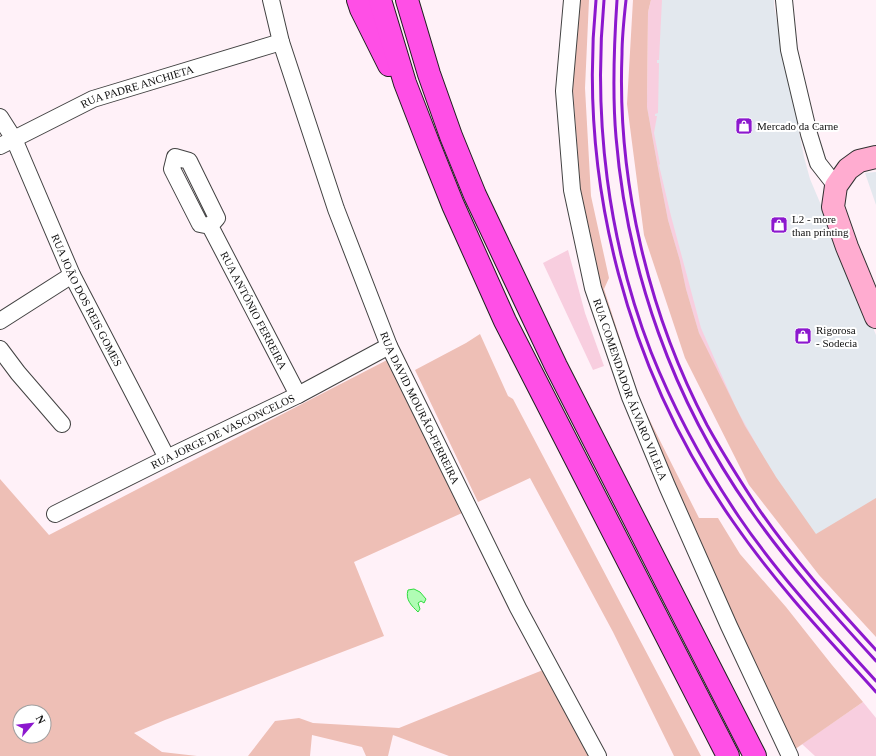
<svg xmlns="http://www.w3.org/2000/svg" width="876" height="756" font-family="'Times New Roman',serif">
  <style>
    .industrial { fill: #e3e8ee }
    .farmland { fill: #f8cedf }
    .green { fill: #eebfb6; fill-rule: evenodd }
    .water { fill: #b0fcb4; stroke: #2fdb3e }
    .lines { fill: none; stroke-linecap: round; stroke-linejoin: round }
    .street-casing { stroke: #424242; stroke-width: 18 }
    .secondary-casing { stroke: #313131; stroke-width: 24 }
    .highway-casing { stroke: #202020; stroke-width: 24 }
    .street { stroke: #fff; stroke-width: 16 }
    .secondary { stroke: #ffacd0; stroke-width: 22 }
    .highway { stroke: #ff4fe6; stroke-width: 22 }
    .rail { stroke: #8c18ce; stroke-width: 3 }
    .labels { text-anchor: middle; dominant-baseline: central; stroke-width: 4; stroke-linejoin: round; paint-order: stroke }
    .street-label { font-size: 11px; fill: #0f0f0f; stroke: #fff }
    .poi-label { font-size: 11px; fill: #0f0f0f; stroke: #fff; text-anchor: start }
  </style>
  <rect width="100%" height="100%" fill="#fff1f8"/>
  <!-- industrial -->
  <g class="industrial">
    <path d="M660 0H774V6L804 157 810 179 876 335V508L812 546 696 348 642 135Z"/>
    <path d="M876 172V205L865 173Z"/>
  </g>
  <!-- farmland -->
  <g class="farmland">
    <path d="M651 0H662L659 60H657V63H659L658 113 655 114V116H657L654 133 660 164 659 165 671 216 701 328 736 408 765 460 776 477 769 469 745 426 705 347 699 333 686 289 680 261 668 220 660 179 647 107 648 13 649 8Z"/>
    <path d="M568 250 585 313 604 366 593 370 543 263Z"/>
    <path d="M863 702 876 718V756H815L802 744Z"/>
  </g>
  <!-- green -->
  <g class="green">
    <path d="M578 0H589L585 88 591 196 609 278 604 289 640 401 699 518H718L740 554 786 607 832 665 863 702 791 752 636 401 604 304 581 197 573 91 575 35Z"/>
    <path d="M633 0H651L649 8 648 13 647 107 660 179 668 220 680 261 686 289 699 333 745 426 776 477 816 534 876 498V637L819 575 749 485 685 358 644 235 627 104Z"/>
    <path d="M480 334 508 396 513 399 701 756H674L613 632 530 478 478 502 415 370 466 343Z"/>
    <path d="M387 360 426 434 462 513 354 562 384 636 165 720 134 733 162 752 197 756H0V479L49 535ZM20 712H44V736H20Z"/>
    <path d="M543 670 589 756H449L393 735 388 756H366L362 747 312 735 310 756H248L275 721 299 718 313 723 399 728Z"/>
  </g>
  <!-- water -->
  <path class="water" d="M414 589 420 592 426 599 424 603 421 601 418 603 420 609 418 612C412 606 405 600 408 590Z"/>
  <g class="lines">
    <!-- street casing -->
    <g class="street-casing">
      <g id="street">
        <path id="s1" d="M271 0 281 42 336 209 389 346 518 608 598 756"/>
        <path id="s2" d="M572 0 564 91 572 190 593 288 630 397 667 486 729 626 790 756"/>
        <path d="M784 0 789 50 809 134 818 163 836 186"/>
        <path id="s3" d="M0 117 14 139 72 275 167 458"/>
        <path id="s4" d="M0 146 93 99 281 42"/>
        <path id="s5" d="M210 226 200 224 172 169 175 157 189 161 217 218 210 226 298 395"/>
        <path d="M0 321 72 275"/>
        <path d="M0 349 18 373 62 424"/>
        <path id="s6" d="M55 514 167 458 298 395 389 346"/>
      </g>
    </g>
    <!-- secondary casing -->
    <g class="secondary-casing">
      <path id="secondary" d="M876 157 859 161 848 169 836 186 833 207 847 247 876 317"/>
    </g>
    <!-- highway casing -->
    <g class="highway-casing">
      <g id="highway">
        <path d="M358 0 361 9 389 65"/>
        <path d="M380 0 405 83 429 145 453 205 505 321 728 756"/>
        <path d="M407 0 429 74 451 136 475 195 556 366 755 756"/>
      </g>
    </g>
    <!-- street -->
    <use href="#street" class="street"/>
    <!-- secondary -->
    <use href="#secondary" class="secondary"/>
    <!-- highway -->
    <use href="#highway" class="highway"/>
    <!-- rail -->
    <g class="rail">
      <path d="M596 0C578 184 628 372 734 523 776 584 827 638 876 692"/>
      <path d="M604 0C593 119 608 241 651 352 674 410 704 465 739 517 779 576 828 628 876 681"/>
      <path d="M617 0C614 45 612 91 616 137 627 270 673 401 751 511 788 564 832 613 876 661"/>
      <path d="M626 0C624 18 622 36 622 54 617 180 648 313 707 425 722 452 739 479 756 505 791 557 834 604 876 650"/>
    </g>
  </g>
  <!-- icons -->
  <defs>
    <g id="shop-square" transform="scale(0.9)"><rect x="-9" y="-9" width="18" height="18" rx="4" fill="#8c18ce" stroke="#fff"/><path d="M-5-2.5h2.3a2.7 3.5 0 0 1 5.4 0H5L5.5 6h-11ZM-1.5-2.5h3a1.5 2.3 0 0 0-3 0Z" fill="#fff"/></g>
  </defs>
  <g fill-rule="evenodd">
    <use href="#shop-square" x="744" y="126"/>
    <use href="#shop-square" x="779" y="225"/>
    <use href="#shop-square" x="803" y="336"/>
  </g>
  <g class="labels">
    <!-- street labels -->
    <g class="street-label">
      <text stroke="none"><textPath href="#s4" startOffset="150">RUA PADRE ANCHIETA</textPath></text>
      <text stroke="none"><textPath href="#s3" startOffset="203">RUA JOÃO DOS REIS GOMES</textPath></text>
      <text stroke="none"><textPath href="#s5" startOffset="268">RUA ANTÓNIO FERREIRA</textPath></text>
      <text stroke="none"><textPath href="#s2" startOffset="399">RUA COMENDADOR ÁLVARO VILELA</textPath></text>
      <text stroke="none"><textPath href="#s1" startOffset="435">RUA DAVID MOURÃO-FERREIRA</textPath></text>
      <text stroke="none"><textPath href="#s6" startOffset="187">RUA JORGE DE VASCONCELOS</textPath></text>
    </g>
    <!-- poi labels -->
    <g class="poi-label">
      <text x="757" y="126">Mercado da Carne</text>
      <text x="792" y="219">L2 - more<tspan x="792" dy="13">than printing</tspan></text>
      <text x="816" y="330">Rigorosa<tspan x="816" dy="13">- Sodecia</tspan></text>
    </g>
  </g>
  <!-- north arrow -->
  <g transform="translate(32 724) rotate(62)"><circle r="19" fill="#ffffff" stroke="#9f9f9f"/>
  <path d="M0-3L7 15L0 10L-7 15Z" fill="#8c18ce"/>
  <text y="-6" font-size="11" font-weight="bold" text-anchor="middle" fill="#0f0f0f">N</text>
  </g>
</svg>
